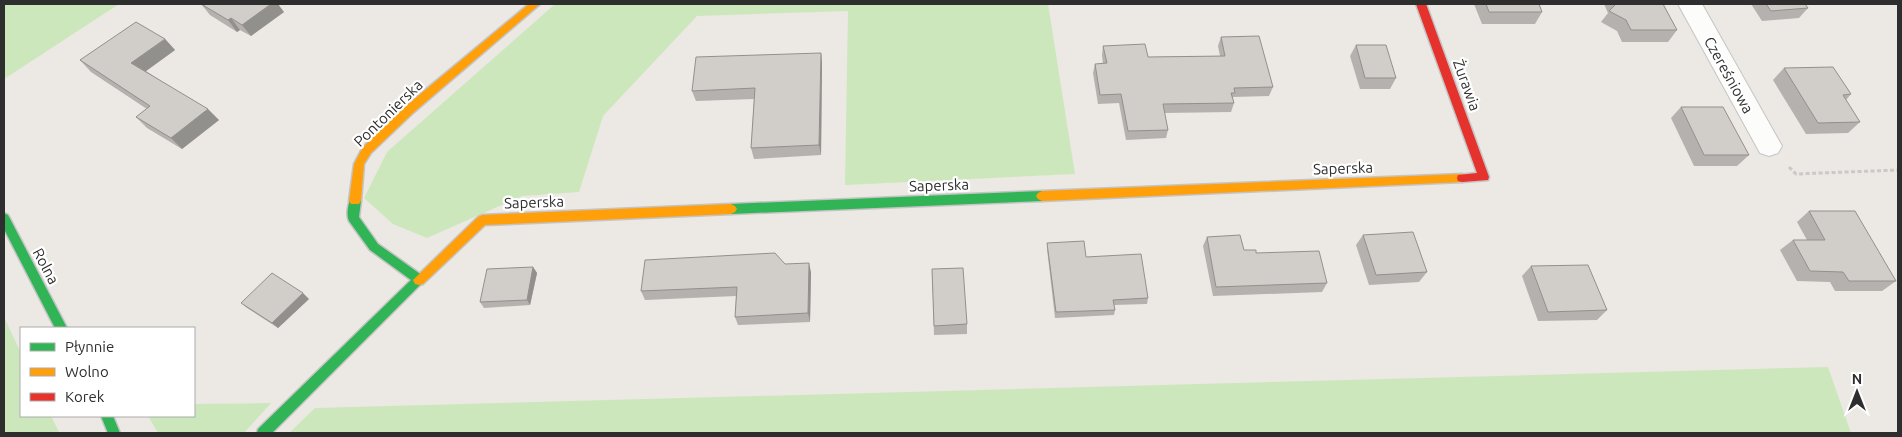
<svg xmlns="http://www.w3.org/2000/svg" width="1902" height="437" font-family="Ubuntu,sans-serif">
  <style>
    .green { fill: #cde7bc }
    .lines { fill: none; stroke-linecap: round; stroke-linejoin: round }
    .street-casing { stroke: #c5c4c5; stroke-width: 2 }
    .fast-casing { stroke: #c5c4c5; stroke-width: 3 }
    .slow-casing { stroke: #c5c4c5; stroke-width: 3 }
    .jam-casing { stroke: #c5c4c5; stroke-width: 3 }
    .path { stroke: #c9c9c8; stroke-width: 3; stroke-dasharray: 4 2.5; stroke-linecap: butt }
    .street { fill: #fcfcfb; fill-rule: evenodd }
    .fast { fill: #30b455; fill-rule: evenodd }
    .slow { fill: #ff9f0a; fill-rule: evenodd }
    .jam { fill: #e5322d; fill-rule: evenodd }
    .wall { fill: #b4b1ae }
    .shaded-wall { fill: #92908d }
    .building { fill: #d1ceca; stroke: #92908d }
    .labels { text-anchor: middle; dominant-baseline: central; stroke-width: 4.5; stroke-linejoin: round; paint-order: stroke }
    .street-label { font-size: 15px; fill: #2e2e2e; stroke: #fff }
  </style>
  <rect width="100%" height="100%" fill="#ece8e4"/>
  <!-- green -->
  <g class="green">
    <path d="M4 4H119L4 79Z"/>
    <path d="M555 4H1048L1075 174 845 185 848 11 697 16 603 116 579 192 522 196 427 238 393 224 364 198 387 152Z"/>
    <path d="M4 317 21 353V416H51L59 432 57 433H4Z"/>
    <path d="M1828 367 1851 433H289L315 408Z"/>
    <path d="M271 403 244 433H158L148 416H194V404Z"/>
  </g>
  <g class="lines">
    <!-- street casing -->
    <g class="street-casing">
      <path id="street" d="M1678 4H1702L1782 146 1778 153 1769 156 1760 153Z"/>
    </g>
    <!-- fast casing -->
    <g class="fast-casing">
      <g id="fast">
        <path d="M1042 191 1046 193 1048 196 1046 199 1042 201 731 214 727 212 725 209 727 206 731 204Z"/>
        <path d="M355 196 359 198 361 201 359 217 378 244 423 276 425 280 272 433H257L258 429 411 280 370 250 349 221C346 215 348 204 351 198Z"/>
        <path d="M4 213 8 215 67 328H55L4 229Z"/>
        <path d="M101 416H113L120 433H108Z"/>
      </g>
    </g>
    <!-- slow casing -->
    <g class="slow-casing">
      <g id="slow">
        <path d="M529 4H540L414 112 371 153 364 164 361 201 359 204H351L349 201 354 164 363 147 406 106Z"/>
        <path d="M1462 174 1466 175 1467 178 1466 181 1462 182 1042 201 1038 199 1036 196 1038 193 1042 191Z"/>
        <path d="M731 204 735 206 737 209 735 212 731 214 485 225 423 284 419 285 415 284 413 280 478 217 482 215Z"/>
      </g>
    </g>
    <!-- jam casing -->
    <g class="jam-casing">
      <path id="jam" d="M1416 4H1426L1489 177 1488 180 1462 182 1458 181 1457 178 1458 175 1477 173Z"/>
    </g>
    <!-- path -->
    <path class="path" d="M1789 167 1796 174 1898 170"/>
    <!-- street -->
    <use href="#street" class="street"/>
    <!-- fast -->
    <use href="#fast" class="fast"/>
    <!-- slow -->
    <use href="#slow" class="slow"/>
    <!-- jam -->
    <use href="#jam" class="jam"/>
  </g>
  <!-- wall -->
  <g class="wall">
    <path d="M201 4 284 12 251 36 240 30 237 32 210 15Z"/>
    <path d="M1474 4H1539L1542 12 1535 24H1482Z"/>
    <path d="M1604 4H1663L1677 30 1668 42H1622L1617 31 1601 22 1608 13Z"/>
    <path d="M1751 4H1805L1808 8 1799 18 1762 21Z"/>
    <path d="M1221 37 1273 87 1269 96 1233 97V99L1234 103 1231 112 1164 113 1168 130 1166 138 1126 140 1119 103 1098 104 1093 73 1095 64H1103L1102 55 1103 46 1148 57 1220 56 1218 46Z"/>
    <path d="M165 39 175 50 146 71 219 120 182 149 147 128 136 117 147 109 91 72 80 60Z"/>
    <path d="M1356 45 1396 78 1390 89H1360L1350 56Z"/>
    <path d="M821 53 822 63 821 155 754 159 751 148 754 99 696 101 692 91Z"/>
    <path d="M1784 68 1851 94 1846 100 1860 122 1848 133 1806 134 1773 80Z"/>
    <path d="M1681 107 1749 155 1737 166H1694L1671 118Z"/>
    <path d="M1809 211 1896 281 1882 291H1835L1830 282 1797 281 1780 250 1793 240H1807L1797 222Z"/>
    <path d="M1363 235 1427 272 1419 282 1369 285 1356 245Z"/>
    <path d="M1207 237 1244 250 1256 253 1327 283 1322 292 1213 296 1203 246Z"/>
    <path d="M1047 243 1086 257 1148 298 1147 304 1114 305 1115 310 1114 315 1055 318 1047 249Z"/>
    <path d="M785 264 811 272 810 322 738 325 735 317 736 296 645 300 641 291Z"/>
    <path d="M1531 266 1607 310 1597 320 1538 321 1522 276Z"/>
    <path d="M533 267 537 273 530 305 484 308 480 302Z"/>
    <path d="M932 269 967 324V334L934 335Z"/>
    <path d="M309 299 278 328 247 308 241 303Z"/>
  </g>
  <!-- shaded-wall -->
  <g class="shaded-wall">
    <path d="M271 4H278L284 12 251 36 242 25Z"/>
    <path d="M231 18 240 30 237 32 228 20Z"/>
    <path d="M165 39 175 50 142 74 131 63Z"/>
    <path d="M821 53 822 63 821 155 819 145Z"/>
    <path d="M208 109 219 120 182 149 171 138Z"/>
    <path d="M809 263 811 272 810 322 808 313Z"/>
    <path d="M533 267 537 273 530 305 527 300Z"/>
    <path d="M303 293 309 299 278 328 272 323Z"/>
  </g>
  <!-- building -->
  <g class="building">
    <path d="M201 4H271L242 25 231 18 228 20Z"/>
    <path d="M1486 4H1539L1542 12H1489Z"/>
    <path d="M1616 4H1663L1677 30H1631L1626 20 1609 11Z"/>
    <path d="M1766 4H1805L1808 8 1771 11Z"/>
    <path d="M136 22 165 39 131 63 208 109 171 138 136 117 150 106 80 60Z"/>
    <path d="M1259 36 1273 87 1234 88 1235 93H1231L1234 103 1163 104 1168 130 1128 131 1121 94 1100 95 1095 64 1107 63 1103 46 1145 44 1148 57 1225 56 1221 37Z"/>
    <path d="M1356 45H1386L1396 78H1365Z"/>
    <path d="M821 53 819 145 751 148 755 88 692 91 696 57Z"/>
    <path d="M1833 67 1851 94 1843 95 1860 122 1818 123 1784 68Z"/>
    <path d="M1681 107H1723L1749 155H1704Z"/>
    <path d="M1809 211H1855L1896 281H1849L1843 272 1810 271 1793 240H1825Z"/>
    <path d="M1413 232 1427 272 1376 275 1363 235Z"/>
    <path d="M1240 235 1244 250H1256V253L1319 251 1327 283 1216 287 1207 237Z"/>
    <path d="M1084 241 1086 257 1141 254 1148 298 1113 300 1115 310 1056 312 1047 243Z"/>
    <path d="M775 253 785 264 809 263 808 313 735 317 737 287 641 291 645 260Z"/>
    <path d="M1588 265 1607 310 1548 312 1531 266Z"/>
    <path d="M533 267 527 300 480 302 487 269Z"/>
    <path d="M963 268 967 324 934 326 932 269Z"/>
    <path d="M272 273 303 293 272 323 241 303Z"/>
  </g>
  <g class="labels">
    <!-- street labels -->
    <g class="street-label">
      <text transform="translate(1729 75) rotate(61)">Czereśniowa</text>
      <text transform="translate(1467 85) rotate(70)">Żurawia</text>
      <text transform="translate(388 113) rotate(-44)">Pontonierska</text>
      <text transform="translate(1343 168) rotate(-2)">Saperska</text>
      <text transform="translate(939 185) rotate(-2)">Saperska</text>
      <text transform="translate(534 202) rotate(-2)">Saperska</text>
      <text transform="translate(46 266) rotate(62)">Rolna</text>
    </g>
  </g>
  <!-- border -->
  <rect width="1902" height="437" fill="none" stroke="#2e2e2e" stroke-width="10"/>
  <!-- legend -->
  <rect x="20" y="327" width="175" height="90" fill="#ffffff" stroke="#ababab"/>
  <rect x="30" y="343" width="25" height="8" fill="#30b455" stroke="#ababab"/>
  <text x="65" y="352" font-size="15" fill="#2e2e2e">Płynnie</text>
  <rect x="30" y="368" width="25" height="8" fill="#ff9f0a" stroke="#ababab"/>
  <text x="65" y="377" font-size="15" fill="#2e2e2e">Wolno</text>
  <rect x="30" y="393" width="25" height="8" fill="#e5322d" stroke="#ababab"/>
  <text x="65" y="402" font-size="15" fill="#2e2e2e">Korek</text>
  <!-- north arrow -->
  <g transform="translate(1857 392)" stroke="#ffffff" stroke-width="4" paint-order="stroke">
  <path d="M0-4L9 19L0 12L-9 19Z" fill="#2e2e2e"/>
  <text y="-8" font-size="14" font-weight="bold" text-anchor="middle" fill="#2e2e2e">N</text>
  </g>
</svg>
